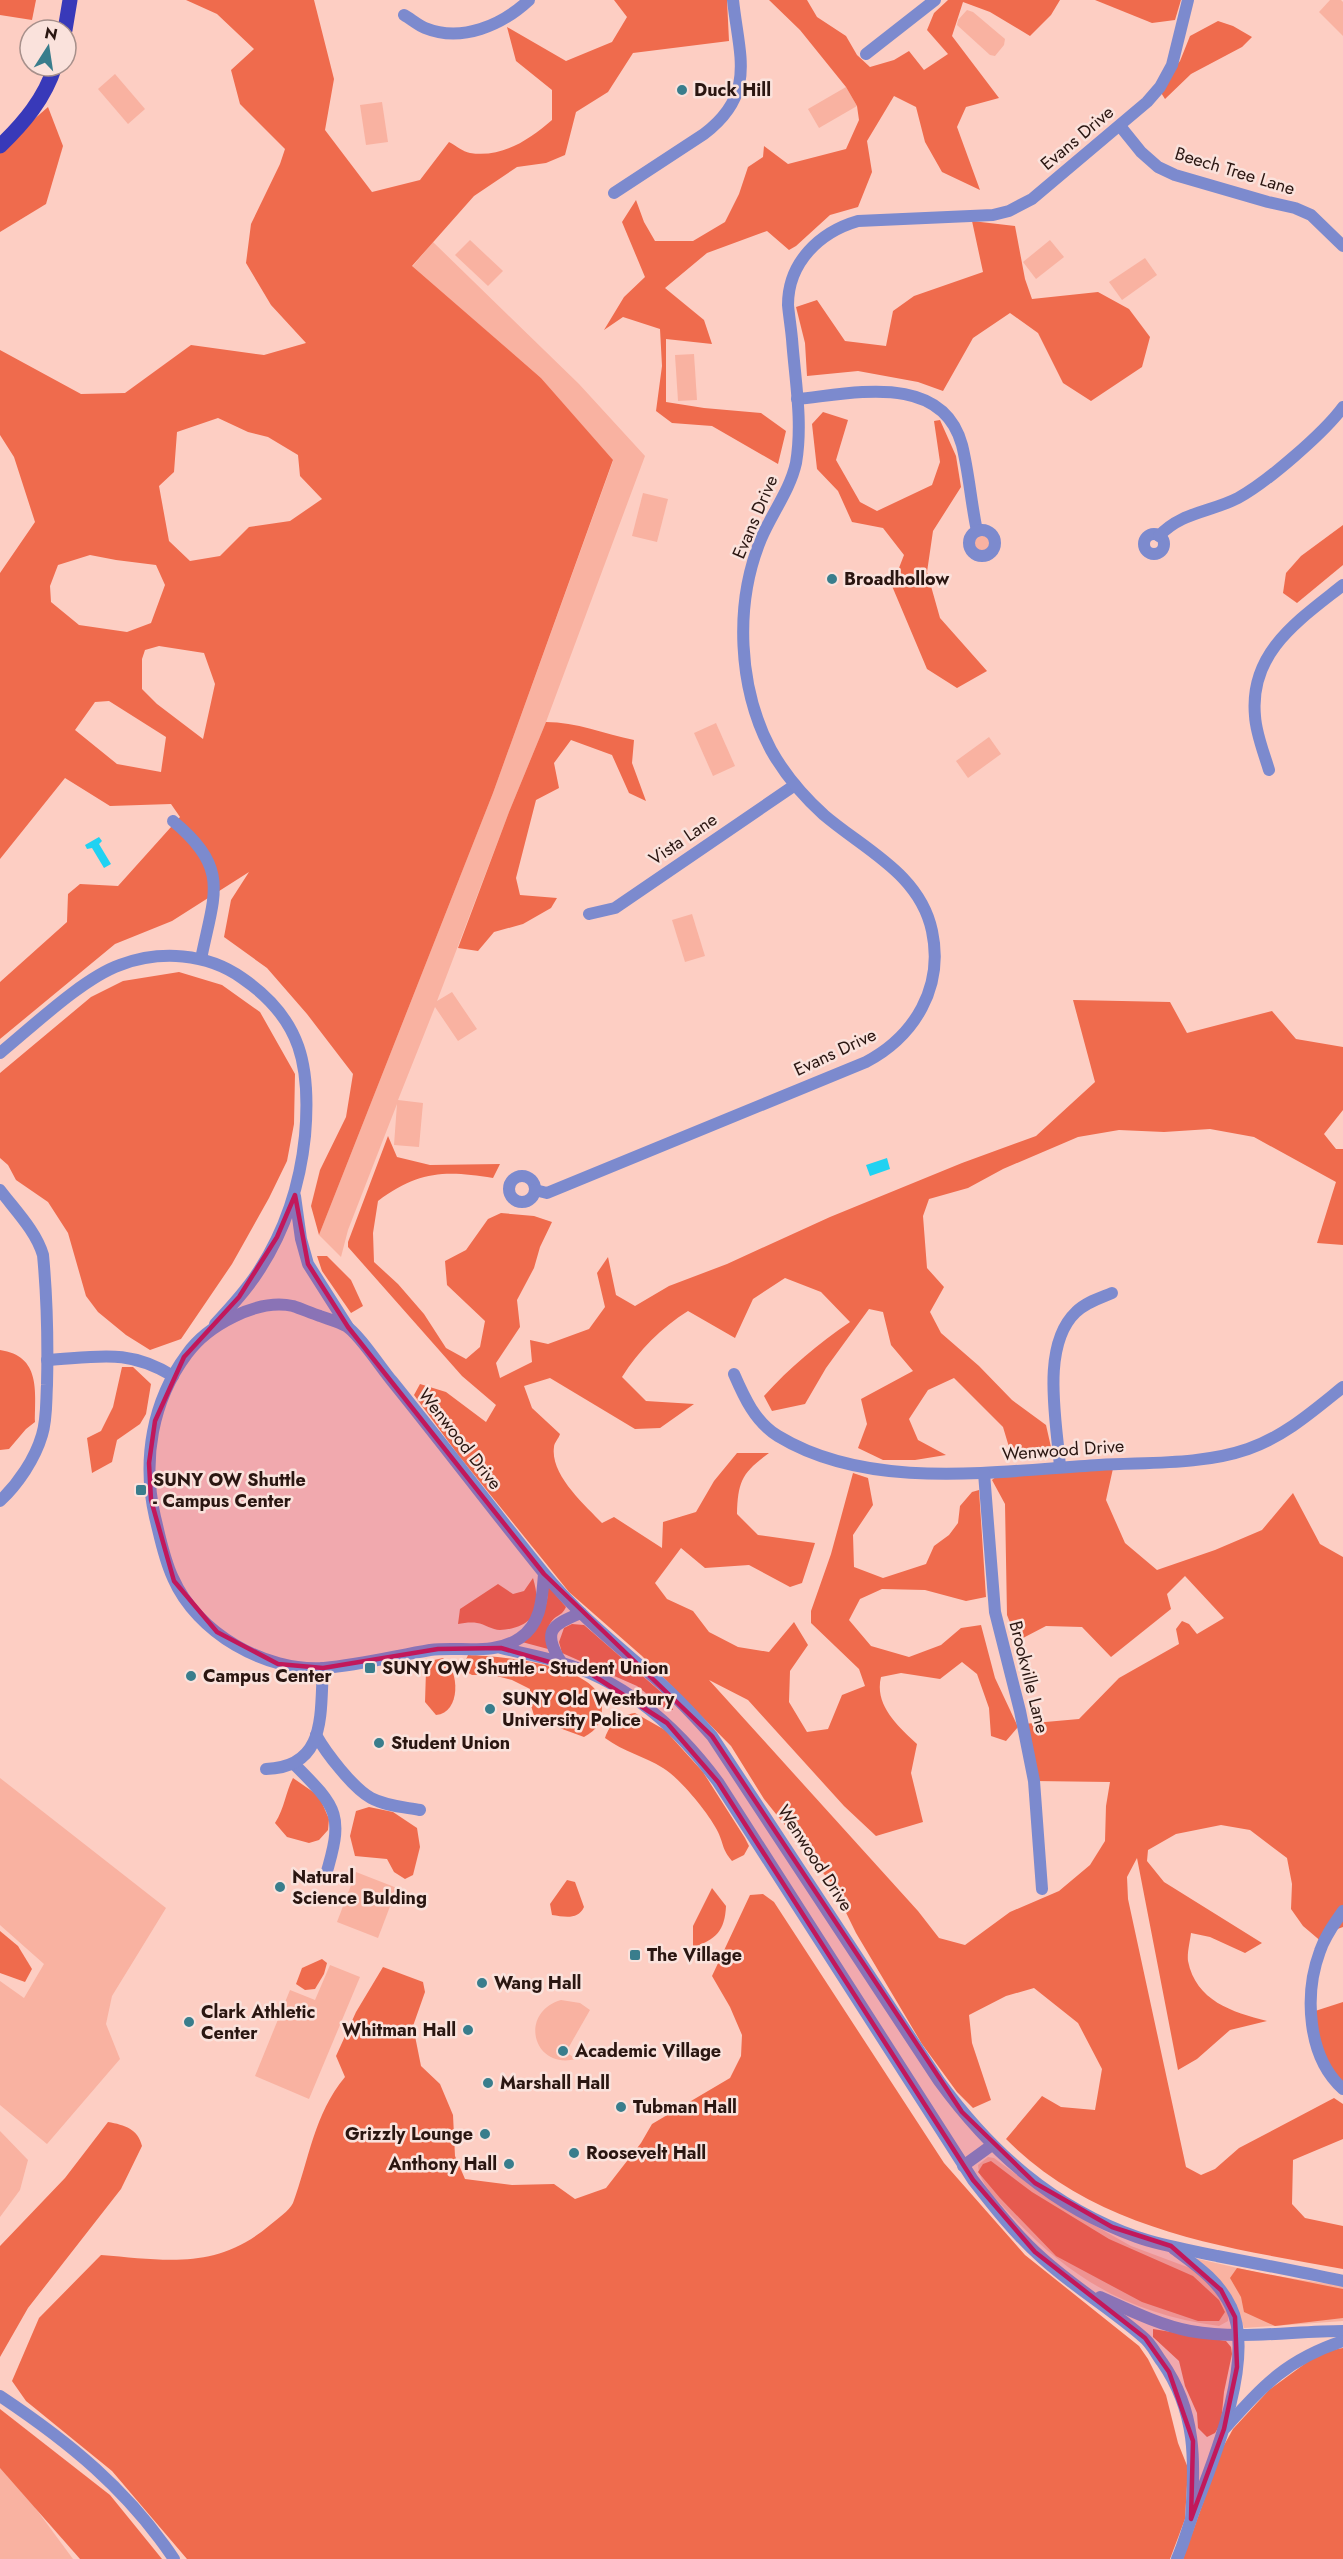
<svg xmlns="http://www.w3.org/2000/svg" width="1343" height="2559" font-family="Jost,sans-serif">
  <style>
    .green { fill: #f9b2a1 }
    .forest { fill: #ef6b4d; fill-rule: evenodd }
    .water { fill: #20d2f2 }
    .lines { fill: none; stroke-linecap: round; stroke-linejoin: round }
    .minor { stroke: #7c8ace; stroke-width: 12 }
    .major { stroke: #3839b9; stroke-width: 15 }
    .marked { fill: #c2185b; fill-opacity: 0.2; stroke: #c2185b; stroke-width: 4.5; stroke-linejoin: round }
    .poi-dot { fill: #397d8c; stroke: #fae2dc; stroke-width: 2 }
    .labels { text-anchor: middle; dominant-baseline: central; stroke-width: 5; stroke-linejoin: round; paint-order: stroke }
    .poi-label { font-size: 18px; font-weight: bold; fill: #2a1611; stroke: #fae2dc; text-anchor: start }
    .street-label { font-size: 18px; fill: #2a1611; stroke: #fae2dc }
  </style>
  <rect width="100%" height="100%" fill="#fdcec3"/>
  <!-- green -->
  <g class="green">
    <path d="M1330 0H1341L1343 2V36L1319 12Z"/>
    <path d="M967 10 973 12 1005 39 1004 45 995 56 990 55 957 25 958 20Z"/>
    <path d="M115 74 145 109 128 124 98 89Z"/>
    <path d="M846 87 857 106 819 128 808 109Z"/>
    <path d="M382 102 388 142 366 145 360 105Z"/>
    <path d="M470 240 503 271 488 286 455 255Z"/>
    <path d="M1050 240 1064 257 1036 279 1023 262Z"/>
    <path d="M433 242 579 384 645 456 546 722 509 812 437 1001 452 992 477 1029 458 1041 435 1007 398 1100 423 1103 419 1147 394 1145 397 1104 348 1230 341 1257 319 1235 493 793 613 461 541 378 412 267Z"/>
    <path d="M1145 258 1157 275 1122 300 1109 282Z"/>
    <path d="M694 354 697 400 678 401 675 355Z"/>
    <path d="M643 493 668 499 657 542 632 536Z"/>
    <circle cx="982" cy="544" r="12"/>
    <path d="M716 723 735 766 713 776 694 733Z"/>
    <path d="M989 737 1001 754 968 778 956 761Z"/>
    <path d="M692 914 705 956 685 962 672 920Z"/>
    <path d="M0 1778 166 1908 112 1996 106 2024 120 2059 47 2144 0 2105V1981L24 1998 44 1964 0 1925Z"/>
    <path d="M356 1872 397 1888 378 1938 337 1922Z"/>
    <path d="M330 1965 360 1977 309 2099 255 2076 290 1990 315 2000Z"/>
    <path d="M561 2000 580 2003 590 2010 566 2052 576 2059C533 2070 518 2013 561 2000Z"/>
    <path d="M0 2131 28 2160 20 2190 0 2217Z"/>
    <path d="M988 2157 994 2158 1044 2195 1092 2224 1131 2246 1198 2271 1229 2309 1228 2321 1219 2326C1130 2314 1070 2279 1009 2213 997 2200 979 2183 978 2165Z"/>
    <path d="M1194 2258 1264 2274 1343 2286V2321L1244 2328C1233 2293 1223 2280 1194 2258Z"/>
    <path d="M0 2460 73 2559H0Z"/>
  </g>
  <!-- forest -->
  <g class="forest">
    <path d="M0 0H36L32 20 0 15Z"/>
    <path d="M186 0H314L334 79 325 130 372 192 420 180 449 142C455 145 463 152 470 153 502 158 529 140 552 120V90L516 61 507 27 566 61 612 42 627 17 614 0H727L729 41 633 53 608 92 576 112 565 155 546 163 517 167 474 196 412 266 541 378 613 460 493 793 319 1235 311 1206 320 1170 346 1117 353 1074 307 1014 267 968 224 937 231 900 249 872 172 921 115 944 0 1039V982L67 922 68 894 80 884 118 886 180 817 171 804 110 806 65 778 0 859V573L35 522 14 457 0 435V350L81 394 125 393 191 345 264 355 306 343 271 305 246 263 251 224 280 164 285 149 240 104 231 70 254 49 217 14ZM218 418 248 432 268 437 298 455 300 476 322 499 290 521 249 527 220 556 190 561 169 541 159 486 174 472 177 432ZM90 555 116 560 156 565 165 585 151 623 127 632 79 625 51 602 50 586 58 565ZM159 646 204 653 215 684 203 739 157 704 142 689V659L145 650ZM109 701 166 737 161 772 117 764 75 730 95 702Z"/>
    <path d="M769 0H807L817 17 846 36 857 55 870 67 894 60 909 51 924 70 948 54 927 30 934 13 948 0H1060L1051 15 1030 36 990 12 963 2 952 36 999 98 966 107 957 127 980 190 942 172 925 142 916 107 894 96 867 141 872 172 858 207 830 215 796 246 789 250 767 231 707 253 665 288 704 320 712 344 666 339V402L704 408 761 413 786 431 778 464 712 426 672 423 656 411 662 366 660 329 623 317 604 330 624 297 645 277 622 222 636 200 644 222 655 241H693L725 222 739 194 748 167 763 157 764 146 788 164 846 149 859 120 857 106 846 87 800 30Z"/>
    <path d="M1095 0H1181L1175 20 1152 23Z"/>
    <path d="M1218 21 1233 26 1252 37 1242 47 1191 74 1165 99 1158 88 1180 61 1190 36Z"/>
    <path d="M48 107 63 146 46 204 0 232V149Z"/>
    <path d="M972 221 1015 226 1025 279 1032 299 1098 292 1129 309 1150 337 1142 367 1091 401 1063 383 1038 333 1010 313 973 338 943 391 918 382 858 371 807 376 805 343 796 307 817 300 845 341 886 346 893 311 914 296 983 272Z"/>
    <path d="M823 412 848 420 836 460 860 502 877 511 932 485 940 462 934 421 940 420 956 456 961 487 933 531 927 572 940 618 987 671 957 688 927 669 892 586 904 555 883 528 852 522 838 491 817 469 812 424Z"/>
    <path d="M1343 525V565L1297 603 1283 593 1286 573 1301 556Z"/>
    <path d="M546 722C576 722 605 734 634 740L632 763 646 801 629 793 612 755 571 740 554 763 559 788 536 800 516 878 520 895 557 898 551 908 523 924 494 932 478 951 458 948 509 812Z"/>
    <path d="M179 972 222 985 260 1012 295 1074 294 1124 287 1161 269 1198 232 1264 181 1339 150 1350 126 1335 98 1312 86 1296 68 1233 48 1202 16 1180 8 1165 0 1158V1073L91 997 123 981Z"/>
    <path d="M1073 1000 1170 1002 1187 1033 1272 1011 1296 1039 1343 1047V1110L1324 1134 1336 1149H1343V1245L1317 1243 1336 1182 1254 1137 1210 1129 1164 1132 1119 1130 1078 1137 1003 1169 968 1188 929 1199 923 1216 927 1268 944 1287 930 1312 941 1333 979 1366 1012 1400 1046 1425 1053 1456 1038 1458 1022 1456 1009 1447 1003 1427 954 1378 928 1390 909 1419 918 1440 946 1455 915 1460H883L858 1448 867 1424 861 1399 913 1371 891 1345 883 1312 869 1309 826 1368 805 1404 772 1411 764 1396C790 1367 818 1344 850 1322L821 1292 785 1278 753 1299 735 1338 688 1311C661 1328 639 1350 622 1377L646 1401 694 1404 660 1428 635 1429 550 1378 524 1386 532 1408 560 1434C559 1438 554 1443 554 1447 550 1475 585 1505 602 1523L614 1517 662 1548 663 1522 696 1512 714 1481 737 1453H769C742 1473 738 1481 737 1514L758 1535 815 1543 802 1583 790 1587 749 1565 705 1568 681 1548 655 1583 667 1599 693 1611 709 1632 738 1647 769 1652 794 1622 808 1645 790 1671 789 1702 807 1732 828 1729 842 1695 865 1686 859 1669 811 1623V1611L831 1554 853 1473 868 1478 873 1505 853 1535 854 1567 883 1578 926 1564 934 1546 949 1535 958 1523 960 1506 972 1492 979 1490 986 1597 966 1601 925 1590 882 1589 860 1599 849 1620 871 1646 909 1657 941 1645 961 1628 981 1625 995 1678 1018 1727 1006 1741 991 1736 989 1708 977 1674 962 1662 940 1679 901 1673 881 1677C874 1705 898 1726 917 1744L911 1773 923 1822 876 1836 844 1806 748 1700 709 1680 918 1911 939 1938 965 1945 1010 1912 1059 1891 1090 1865 1105 1841 1106 1806 1110 1782 1034 1781 1023 1724 1079 1719 1119 1678 1179 1644 1176 1629 1182 1621 1189 1624 1197 1634 1224 1618 1185 1576 1167 1594 1171 1609 1111 1657 1082 1627 1046 1626 1023 1638 1013 1630 1007 1615 1005 1504 992 1480 1002 1472 1114 1464 1106 1500 1125 1543 1157 1570 1215 1550 1262 1530 1293 1493 1320 1544 1343 1557V1927L1329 1932 1323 1943 1303 1926 1291 1909 1292 1884 1287 1858 1250 1830 1221 1825 1176 1834 1148 1850 1147 1861 1164 1882 1262 1943 1245 1953 1210 1937 1191 1933C1190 1941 1187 1953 1188 1961 1196 2001 1232 2012 1267 2021L1230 2030 1197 2059 1178 2070 1137 1858 1127 1877 1128 1899 1186 2167 1201 2175 1215 2169 1239 2148 1334 2098 1343 2104V2139L1293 2160 1292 2204 1305 2218 1343 2226V2269C1223 2247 1096 2230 1006 2139L1042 2096 1061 2107 1095 2110 1102 2069 1078 2023 1034 1988 1006 1996 969 2015 972 2043 991 2100 973 2108 957 2092 922 2044 856 1933 832 1884 764 1799 731 1746 642 1656 569 1592 459 1456 414 1395 420 1384 446 1392 486 1422 496 1405 462 1376 348 1247V1242L388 1136 397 1157 430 1165 500 1164 493 1178C445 1170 418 1171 378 1201L373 1233 374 1262 398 1284 424 1314 446 1348 466 1359 480 1347 485 1321 447 1285 445 1261 466 1250 488 1219 501 1213 534 1216 552 1222 540 1247 534 1268 517 1300 520 1327 496 1363 500 1378 532 1362 530 1340 548 1344 589 1329 605 1307 597 1273 608 1257 616 1295 635 1306 669 1286 727 1264 830 1217 962 1163 1036 1136 1095 1082Z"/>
    <path d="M317 1256H327L351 1280 363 1306 351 1313 322 1271Z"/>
    <path d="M0 1350C41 1356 35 1391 35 1422L26 1429 9 1449 0 1450Z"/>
    <path d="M122 1367H133L151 1384 146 1414 140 1424 117 1440 112 1462 92 1473 87 1438 101 1431 113 1407Z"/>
    <path d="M533 1578C542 1608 535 1628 500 1630 492 1630 485 1624 477 1623 471 1622 464 1623 458 1624L460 1609 498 1584 513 1594 524 1591Z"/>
    <path d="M548 1586 566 1607C563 1613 561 1614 556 1617 545 1625 547 1637 548 1649L522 1642C539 1622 548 1613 548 1586Z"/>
    <path d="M572 1624 584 1625 669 1699 673 1710H667L637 1686 562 1653 559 1642 564 1628Z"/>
    <path d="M468 1655C500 1656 603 1665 602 1707 602 1722 597 1730 584 1737L535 1719 530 1702V1689L512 1680 493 1675H472L465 1671 463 1666Z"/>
    <path d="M443 1658C460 1670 461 1713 436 1715L425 1702 426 1671 430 1661Z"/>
    <path d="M635 1713 665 1730 703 1772 745 1838 749 1846 744 1855 732 1861C722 1849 724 1845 718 1832 710 1815 680 1778 663 1768 644 1756 624 1752 605 1738 611 1722 618 1716 635 1713Z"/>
    <path d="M293 1778 319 1796 329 1819 328 1830 319 1840 309 1843 287 1837 275 1823C285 1807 285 1794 293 1778Z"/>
    <path d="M369 1807 393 1812 417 1828 420 1847 413 1875 405 1879 394 1872 387 1859 355 1856 350 1836 356 1811Z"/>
    <path d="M567 1880 575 1882 584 1907C578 1920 565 1917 552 1915L550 1904Z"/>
    <path d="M712 1888 726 1906C725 1930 716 1940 693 1947V1926Z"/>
    <path d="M763 1894 774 1902 944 2163 1025 2255 1139 2346 1148 2359 1166 2395 1178 2443 1188 2468 1185 2519 1170 2559H187L112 2471 26 2401 12 2381 39 2318 101 2255C165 2260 216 2271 270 2225 277 2219 289 2211 293 2203 309 2160 314 2114 345 2077L336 2056 356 2012 383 1967 423 1982 425 1992 413 2026 421 2066 440 2084 453 2115 455 2156 465 2179 512 2185 554 2184 575 2199 606 2188 641 2143 652 2124 730 2078 741 2056 742 2035 730 2007 712 1976 750 1895Z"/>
    <path d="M0 1931 18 1946 32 1969 25 1982 0 1973Z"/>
    <path d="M322 1959 327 1963 324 1974 315 1989 305 1990 296 1984 302 1968Z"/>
    <path d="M1343 2002V2089L1322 2063 1312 2012Z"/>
    <path d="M108 2122C125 2125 138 2129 142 2146L121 2189 28 2308 0 2357V2246L65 2178Z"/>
    <path d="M991 2161 1032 2192 1109 2239 1193 2276 1219 2300 1225 2312 1219 2321H1198L1142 2302 1056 2256 1000 2198 978 2172 983 2164Z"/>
    <path d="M1237 2268 1343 2289V2318L1275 2326 1244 2312 1241 2297 1230 2278Z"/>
    <path d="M1153 2329 1226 2341 1231 2347 1232 2354 1224 2392 1221 2423 1215 2433 1207 2437 1198 2428 1197 2413 1185 2386 1179 2361 1153 2337Z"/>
    <path d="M1343 2348V2559H1183L1223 2447 1233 2429 1269 2390 1321 2352Z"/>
    <path d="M0 2409 110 2495 162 2559H80L0 2468Z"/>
  </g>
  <!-- water -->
  <g class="water">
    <path d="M99 837 102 841 99 844 111 864 104 868 92 848 87 849 85 845Z"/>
    <path d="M887 1158 890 1169 870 1176 866 1165Z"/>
  </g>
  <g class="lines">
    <!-- minor -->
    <g class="minor">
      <path d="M404 15C411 19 418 25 425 28 462 43 502 25 529 0"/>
      <path d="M866 54 935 0"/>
      <path d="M1120 126 1141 152 1158 167 1175 175 1268 202 1295 208 1311 215 1343 246"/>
      <path d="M614 193 704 134C757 94 739 56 733 0"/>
      <path d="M797 399C851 394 942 371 962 445 969 473 971 503 977 531"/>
      <circle cx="982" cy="543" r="13"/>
      <circle cx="1154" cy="544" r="10"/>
      <path d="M1159 536C1181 512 1211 512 1238 498 1266 483 1324 433 1343 407"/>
      <path d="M1269 770C1264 753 1256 734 1255 716 1249 652 1299 620 1343 585"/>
      <path d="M173 821C231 869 214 894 201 959"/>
      <path d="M589 914 615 908 795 785"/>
      <path d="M0 1053C32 1027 83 978 120 965 160 950 207 953 242 978 302 1019 311 1067 305 1136 300 1185 285 1231 258 1272 246 1291 230 1308 215 1324"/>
      <circle cx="522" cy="1189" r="13"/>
      <path d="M0 1190C15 1210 36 1231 43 1255 47 1297 48 1342 47 1385 46 1401 47 1419 42 1435 35 1459 18 1484 0 1501"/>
      <path d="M535 1190 547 1193 866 1062C915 1036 944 987 932 931 920 874 865 850 824 815 803 796 785 775 771 750 738 688 734 604 761 539 772 513 790 490 796 463 803 422 795 380 792 339 791 328 789 316 788 305 788 262 820 232 858 221L993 215 1009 211 1032 199 1147 102 1160 87 1172 65 1188 0"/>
      <path d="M295 1196 301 1239 308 1264 348 1327"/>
      <path d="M47 1360C98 1357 128 1348 173 1376"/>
      <path d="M734 1374C744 1397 755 1422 778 1436 870 1492 997 1471 1099 1465 1148 1462 1202 1465 1248 1449 1285 1436 1313 1411 1343 1387"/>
      <path d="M1060 1467C1057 1423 1040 1346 1076 1312 1086 1302 1100 1298 1112 1293"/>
      <path d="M984 1473 995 1612 1020 1711 1034 1781 1042 1889"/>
      <path d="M544 1574C542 1598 542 1623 520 1638 494 1656 460 1646 430 1650 395 1656 359 1665 324 1668 265 1672 197 1633 173 1578 164 1559 160 1537 155 1517 142 1460 152 1401 187 1354 207 1326 257 1298 293 1306 302 1309 311 1313 320 1316 328 1319 339 1322 346 1326 359 1334 381 1368 392 1381 443 1444 492 1509 543 1572 576 1613 617 1645 657 1680 677 1697 694 1716 712 1736L939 2081C991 2152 1052 2207 1137 2237 1163 2246 1190 2250 1217 2256 1259 2264 1301 2272 1343 2281"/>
      <path d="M501 1648C521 1653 540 1656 559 1662 626 1681 678 1728 718 1782L973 2180C994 2207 1016 2235 1042 2258 1074 2287 1111 2309 1143 2337 1151 2343 1156 2354 1162 2362 1197 2412 1195 2462 1191 2519"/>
      <path d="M561 1662C542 1631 551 1625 581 1613"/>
      <path d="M316 1735C326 1753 353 1788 371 1798 386 1806 404 1807 420 1810"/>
      <path d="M294 1764C339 1809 344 1815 325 1878"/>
      <path d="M266 1769C327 1767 320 1714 323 1668"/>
      <path d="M1343 1911C1334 1924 1325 1936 1320 1951 1304 1994 1307 2057 1343 2089"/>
      <path d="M963 2166 992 2145"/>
      <path d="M1174 2249C1197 2266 1219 2281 1231 2307 1256 2358 1213 2462 1194 2511 1188 2527 1184 2543 1177 2559"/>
      <path d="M1100 2297C1129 2310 1159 2325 1190 2331 1241 2340 1292 2331 1343 2331"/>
      <path d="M0 2396C69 2442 127 2489 174 2559"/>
      <path d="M1225 2428C1264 2385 1286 2360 1343 2341"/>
    </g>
    <!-- major -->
    <g class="major">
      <path d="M65 30 70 0"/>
      <path d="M0 146C24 123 45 98 55 66"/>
    </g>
  </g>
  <!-- marked area -->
  <path class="marked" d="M295 1195 308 1264 348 1327 544 1574 712 1736 962 2112 1035 2183 1112 2227 1171 2246 1221 2290 1235 2317 1237 2367 1224 2429 1191 2519 1193 2441 1169 2372 1145 2338 1035 2252 973 2180 718 1782 667 1723 591 1674 501 1648 438 1649 323 1668 278 1664 217 1632 174 1581 151 1500 149 1463 155 1421 184 1357 239 1297 277 1237Z"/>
  <!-- markers -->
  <g class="poi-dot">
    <circle cx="682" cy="90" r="6"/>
    <circle cx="832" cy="579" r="6"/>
    <rect x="135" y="1484" width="12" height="12" rx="3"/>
    <rect x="364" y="1662" width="12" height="12" rx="3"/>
    <circle cx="191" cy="1676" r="6"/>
    <circle cx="490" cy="1709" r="6"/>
    <circle cx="379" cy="1743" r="6"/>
    <circle cx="280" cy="1887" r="6"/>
    <rect x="629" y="1949" width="12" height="12" rx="3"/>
    <circle cx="482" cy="1983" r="6"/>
    <circle cx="189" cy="2022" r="6"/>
    <circle cx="468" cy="2030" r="6"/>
    <circle cx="563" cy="2051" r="6"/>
    <circle cx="488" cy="2083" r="6"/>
    <circle cx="621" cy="2107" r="6"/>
    <circle cx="485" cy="2134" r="6"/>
    <circle cx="574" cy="2153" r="6"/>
    <circle cx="509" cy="2164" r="6"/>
  </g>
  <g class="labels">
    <!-- poi labels -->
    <g class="poi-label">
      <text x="694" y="90">Duck Hill</text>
      <text x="844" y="579">Broadhollow</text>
      <text x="153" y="1480">SUNY OW Shuttle<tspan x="153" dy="21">- Campus Center</tspan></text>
      <text x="382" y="1668">SUNY OW Shuttle - Student Union</text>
      <text x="203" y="1676">Campus Center</text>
      <text x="502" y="1699">SUNY Old Westbury<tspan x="502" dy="21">University Police</tspan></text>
      <text x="391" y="1743">Student Union</text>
      <text x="292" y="1877">Natural<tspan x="292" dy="21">Science Bulding</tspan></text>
      <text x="647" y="1955">The Village</text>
      <text x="494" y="1983">Wang Hall</text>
      <text x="201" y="2012">Clark Athletic<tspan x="201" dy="21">Center</tspan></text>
      <text x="456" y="2030" text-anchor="end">Whitman Hall</text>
      <text x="575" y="2051">Academic Village</text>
      <text x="500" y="2083">Marshall Hall</text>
      <text x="633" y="2107">Tubman Hall</text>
      <text x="473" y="2134" text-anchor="end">Grizzly Lounge</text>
      <text x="586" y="2153">Roosevelt Hall</text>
      <text x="497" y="2164" text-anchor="end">Anthony Hall</text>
    </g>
    <!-- street labels -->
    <g class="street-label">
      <text transform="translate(1077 138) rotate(-40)">Evans Drive</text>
      <text transform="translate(1235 171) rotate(17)">Beech Tree Lane</text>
      <text transform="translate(755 517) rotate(-67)">Evans Drive</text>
      <text transform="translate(683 839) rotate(-34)">Vista Lane</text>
      <text transform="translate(835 1052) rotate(-25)">Evans Drive</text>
      <text transform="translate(460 1439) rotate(52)">Wenwood Drive</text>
      <text transform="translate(1063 1450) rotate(-4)">Wenwood Drive</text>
      <text transform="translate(1029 1677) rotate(76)">Brookville Lane</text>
      <text transform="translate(815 1858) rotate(57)">Wenwood Drive</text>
    </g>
  </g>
  <!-- north arrow -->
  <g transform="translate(48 48) rotate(12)"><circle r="28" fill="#fae2dc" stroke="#a7908b" stroke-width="1.5"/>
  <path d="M0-4.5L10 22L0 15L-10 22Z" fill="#397d8c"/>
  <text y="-9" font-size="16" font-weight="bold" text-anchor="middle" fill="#2a1611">N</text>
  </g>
</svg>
